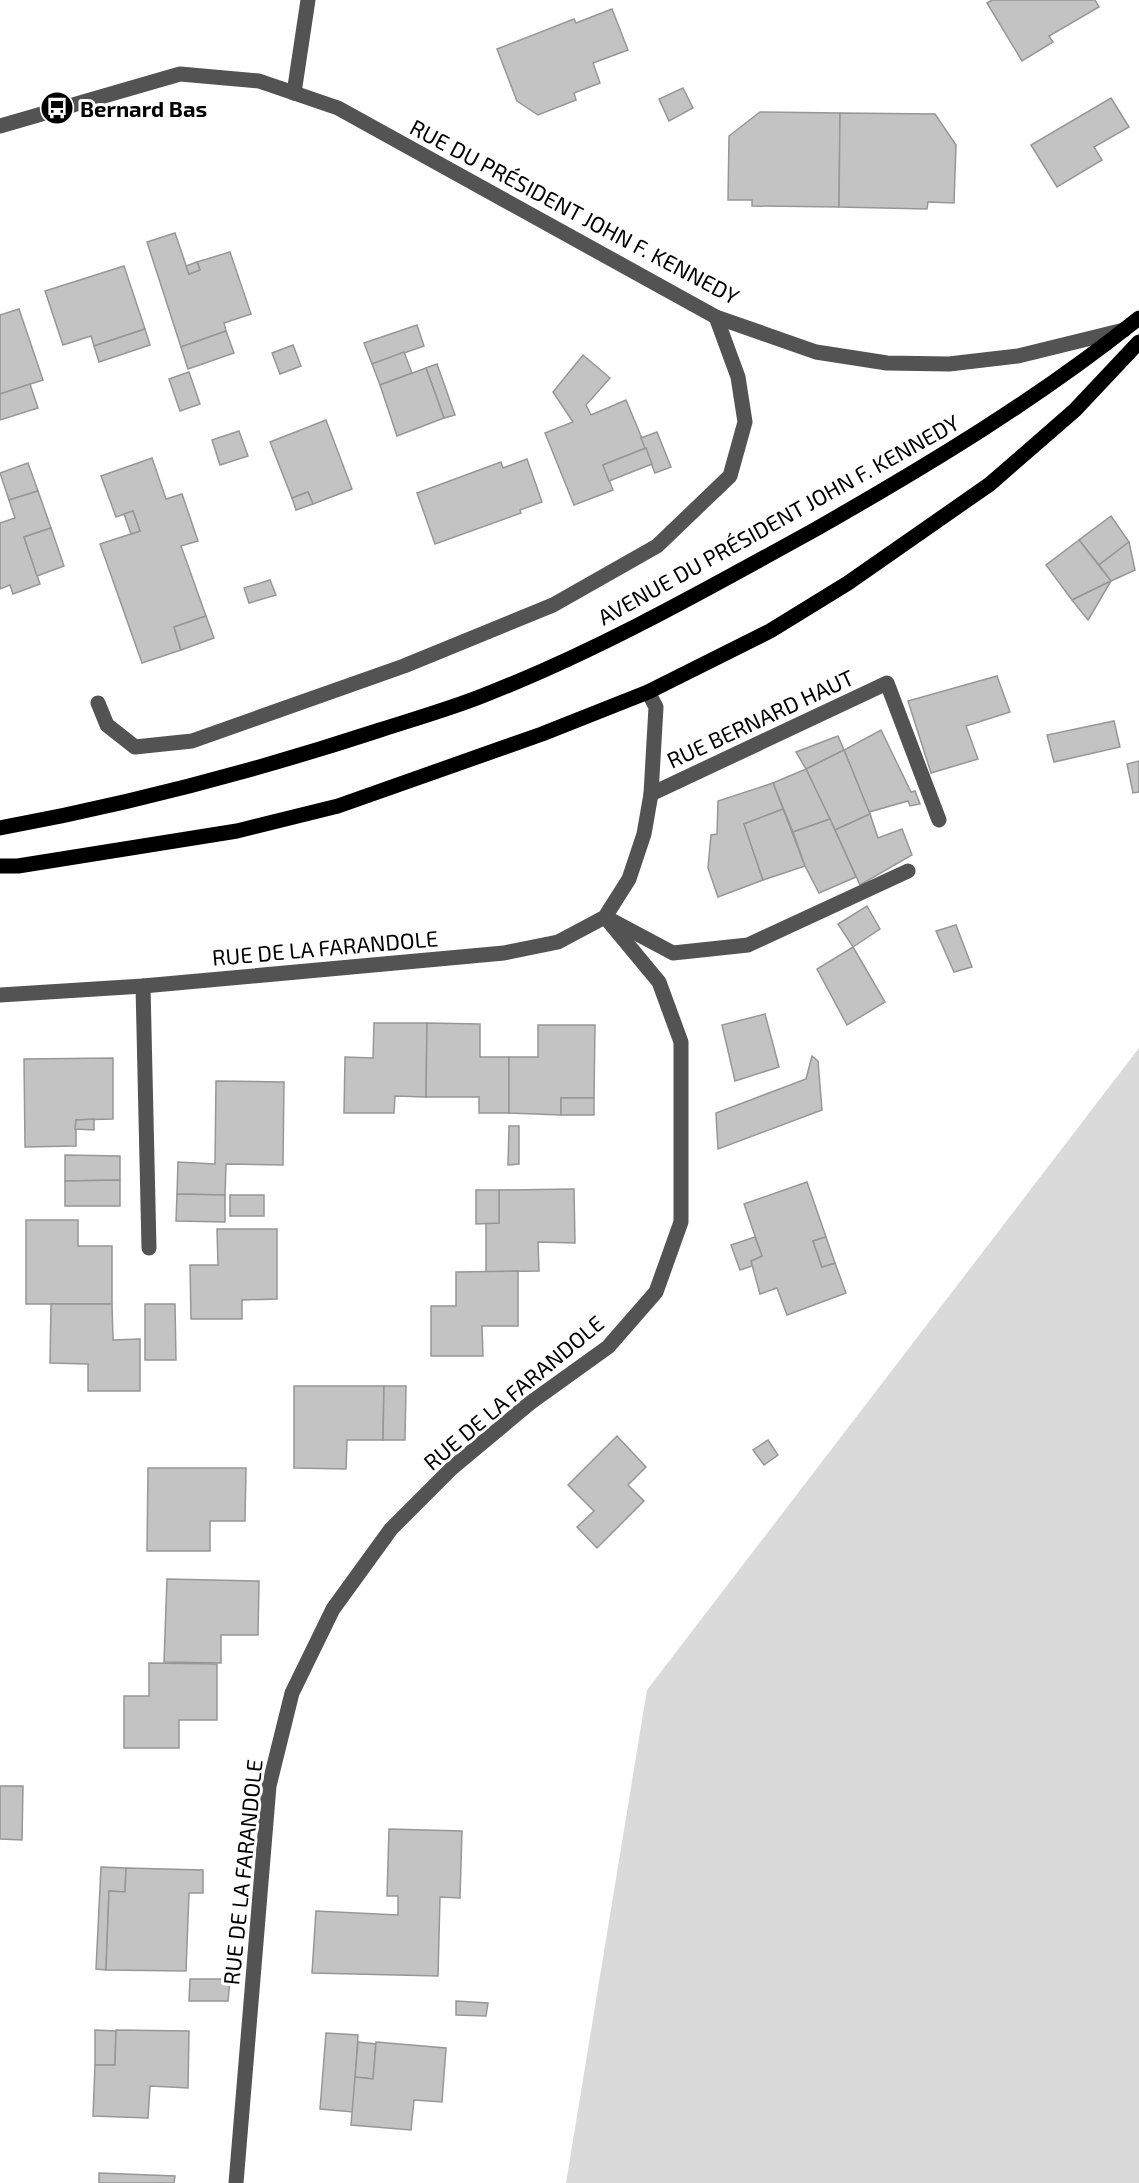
<svg xmlns="http://www.w3.org/2000/svg" width="1139" height="2183" font-family="'Exo 2',sans-serif">
  <style>
    .green { fill: #dadada }
    .building { fill: #c3c3c3; stroke: #979797; stroke-width: 1.5 }
    .lines { fill: none; stroke-linecap: round; stroke-linejoin: round }
    .minor { stroke: #535353; stroke-width: 15 }
    .major { stroke: #000; stroke-width: 15 }
    .labels { text-anchor: middle; dominant-baseline: central; stroke-width: 6; stroke-linejoin: round; paint-order: stroke }
    .poi-label { font-size: 22px; font-weight: bold; fill: #000; stroke: #fff; text-anchor: start }
    .street-label { font-size: 22px; fill: #000; stroke: #fff }
  </style>
  <rect width="100%" height="100%" fill="#fff"/>
  <!-- green -->
  <path class="green" d="M1139 1048V2183H566L647 1690Z"/>
  <!-- building -->
  <g class="building">
    <path d="M992 0H1095L1099 7 1049 36 1053 42 1022 61 987 3Z"/>
    <path d="M612 9 628 50 593 63 600 83 574 93 576 100 538 115 517 101 497 49 574 19 576 23Z"/>
    <path d="M683 88 693 108 669 121 659 99Z"/>
    <path d="M1111 98 1129 127 1094 147 1102 160 1057 187 1031 145Z"/>
    <path d="M760 112 840 113 839 207 752 206V200H728L729 136Z"/>
    <path d="M840 113 935 114 956 145 954 203 928 202 927 209 839 207Z"/>
    <path d="M175 233 189 274 200 270 197 262 230 252 251 314 224 323 226 331 181 347 147 242Z"/>
    <path d="M197 262 200 270 189 274 186 266Z"/>
    <path d="M124 266 145 329 94 346 91 336 63 345 45 291Z"/>
    <path d="M19 309 43 380 0 394V315Z"/>
    <path d="M417 325 424 346 372 364 364 343Z"/>
    <path d="M145 329 150 345 99 362 94 346Z"/>
    <path d="M226 331 234 353 188 369 181 347Z"/>
    <path d="M293 345 301 366 280 374 272 353Z"/>
    <path d="M404 352 412 373 380 385 372 364Z"/>
    <path d="M583 355 610 378 586 405 591 415 626 400 646 448 603 465 613 490 574 505 545 433 573 422 553 392Z"/>
    <path d="M437 364 455 415 444 418 426 368Z"/>
    <path d="M426 368 444 418 397 436 380 385Z"/>
    <path d="M189 372 200 404 180 411 169 379Z"/>
    <path d="M30 384 38 408 0 420V394Z"/>
    <path d="M326 420 352 489 313 504 308 492 292 498 270 442Z"/>
    <path d="M239 431 248 456 220 465 212 440Z"/>
    <path d="M657 432 671 467 655 473 641 438Z"/>
    <path d="M646 448 652 464 609 481 603 465Z"/>
    <path d="M152 458 166 499 182 494 198 541 181 546 206 616 174 627 181 650 142 663 100 544 140 531 133 511 116 517 101 476Z"/>
    <path d="M527 459 542 502 520 510 521 513 435 544 417 493 501 462 503 468Z"/>
    <path d="M28 463 38 491 9 500 0 473Z"/>
    <path d="M38 491 51 528 24 537 40 584 13 594 10 585 0 589V523L15 518 9 500Z"/>
    <path d="M308 492 313 504 296 510 292 498Z"/>
    <path d="M133 511 140 531 131 534 124 514Z"/>
    <path d="M1111 516 1129 542 1099 565 1079 540Z"/>
    <path d="M51 528 64 566 37 576 24 537Z"/>
    <path d="M1079 540 1111 581 1072 600 1046 565Z"/>
    <path d="M1129 542 1135 570 1111 581 1099 565Z"/>
    <path d="M270 580 276 595 249 603 244 588Z"/>
    <path d="M1111 581 1091 615 1088 620 1072 600Z"/>
    <path d="M206 616 214 638 181 650 174 627Z"/>
    <path d="M997 676 1010 712 966 726 978 759 931 773 908 701Z"/>
    <path d="M1114 721 1120 747 1054 762 1047 735Z"/>
    <path d="M881 730 911 792 915 791 920 804 910 806 908 801 869 812 844 750Z"/>
    <path d="M838 736 844 750 806 769 796 752Z"/>
    <path d="M844 750 870 814 835 830 806 769Z"/>
    <path d="M1139 761V792L1133 793 1127 764Z"/>
    <path d="M806 769 830 819 793 832 773 783Z"/>
    <path d="M773 783 783 809 744 824 763 880 718 897 708 868 711 835 717 834 718 801Z"/>
    <path d="M783 809 805 866 763 880 744 824Z"/>
    <path d="M870 814 878 838 902 829 912 855 860 885 835 830Z"/>
    <path d="M830 819 856 877 819 893 805 866 793 832Z"/>
    <path d="M867 906 880 929 853 947 838 924Z"/>
    <path d="M956 925 972 967 954 972 936 931Z"/>
    <path d="M853 947 885 1002 847 1025 817 969Z"/>
    <path d="M765 1014 779 1067 735 1081 722 1025Z"/>
    <path d="M374 1023H427L426 1097 395 1096 394 1113H344L345 1057 373 1058Z"/>
    <path d="M427 1023 480 1024V1057H509V1113H479V1097H426Z"/>
    <path d="M538 1025H595L594 1098H561V1115L509 1113V1057H538Z"/>
    <path d="M812 1056 818 1061 822 1110 718 1149 716 1113 806 1079Z"/>
    <path d="M113 1058V1119L76 1120V1146L25 1147 24 1059Z"/>
    <path d="M216 1081 284 1082 283 1165 226 1164 225 1195 177 1194 178 1162 215 1164Z"/>
    <rect x="561" y="1098" width="33" height="17"/>
    <path d="M94 1119V1130L75 1129 76 1120Z"/>
    <path d="M509 1126H519V1164L508 1165Z"/>
    <path d="M65 1155 120 1156V1180L65 1181Z"/>
    <path d="M120 1180V1206H65V1181Z"/>
    <path d="M807 1182 826 1237 813 1241 822 1267 835 1263 846 1293 787 1315 777 1288 760 1294 751 1261 762 1256 744 1204Z"/>
    <path d="M574 1189 575 1243 538 1242 539 1271 486 1272V1223H499V1190Z"/>
    <path d="M476 1190H499V1223L476 1224Z"/>
    <path d="M177 1194 225 1195V1222L176 1221Z"/>
    <rect x="230" y="1195" width="34" height="21"/>
    <path d="M26 1220H78V1246H112V1304H26Z"/>
    <path d="M217 1229H277V1299L242 1300V1319H191L190 1265H218Z"/>
    <path d="M755 1237 762 1256 751 1261 752 1266 740 1270 731 1245Z"/>
    <path d="M826 1237 835 1263 822 1267 813 1241Z"/>
    <path d="M518 1271V1326H482L483 1356H431V1306H456V1272Z"/>
    <path d="M51 1304H112L113 1340 140 1339V1391H88V1364L50 1363Z"/>
    <path d="M145 1304H175L176 1360H145Z"/>
    <path d="M294 1386H384L383 1440H347L346 1469 294 1468Z"/>
    <path d="M384 1386H406L405 1440H383Z"/>
    <path d="M617 1436 646 1467 628 1485 644 1501 597 1548 577 1527 594 1511 568 1485Z"/>
    <path d="M768 1440 778 1455 764 1465 753 1450Z"/>
    <path d="M148 1468H246L245 1521H210V1551H147Z"/>
    <path d="M167 1579 259 1581 258 1635H221V1663L164 1662Z"/>
    <path d="M149 1663 217 1664V1720H179V1748H124V1696H149Z"/>
    <path d="M0 1786H23L22 1840 0 1839Z"/>
    <path d="M389 1829 462 1831 460 1898 440 1897 438 1976 312 1973 316 1911 398 1915V1896H387Z"/>
    <path d="M101 1867 126 1868 125 1892 109 1891 106 1970 96 1969Z"/>
    <path d="M126 1868 203 1870V1893H189L186 1971 106 1970 109 1891 125 1892Z"/>
    <path d="M190 1979H230L228 2001H189Z"/>
    <path d="M456 2001 488 2003 486 2016 456 2015Z"/>
    <path d="M95 2030 116 2031 115 2065H95Z"/>
    <path d="M116 2030 189 2031 188 2088 150 2086 148 2118 93 2116 95 2065H115Z"/>
    <path d="M326 2033 358 2035 353 2112 320 2109Z"/>
    <path d="M358 2042 376 2044 373 2079 355 2077Z"/>
    <path d="M376 2042 446 2048 442 2102 414 2100 411 2130 351 2125 355 2077 373 2079Z"/>
    <path d="M99 2173 175 2176 174 2183H99Z"/>
  </g>
  <g class="lines">
    <!-- minor -->
    <g class="minor">
      <path d="M294 93 308 0"/>
      <path d="M0 126 180 74 259 81 338 108 716 317 816 352 887 363 949 364 1018 356 1124 330"/>
      <path d="M98 703 107 725 135 747 192 741 404 666 553 605 657 546 730 476 745 422 738 377 716 317"/>
      <path d="M651 794 887 683 939 820"/>
      <path d="M613 921 673 953 748 945 908 871"/>
      <path d="M143 986 149 1248"/>
      <path d="M0 995 143 986 504 953 558 942 605 917 629 879 644 834 651 794 656 707 648 692"/>
      <path d="M236 2183 269 1786 292 1693 333 1609 391 1529 452 1468 530 1403 608 1347 656 1292 681 1222V1042L659 982 605 917"/>
    </g>
    <!-- major -->
    <g class="major">
      <path d="M0 828C129 804 255 771 380 730 414 719 449 709 482 696 598 651 707 589 816 529 928 465 1038 399 1139 318"/>
      <path d="M0 866H18L237 831 338 806 542 734 648 692 770 631 848 583 990 484 1075 410 1139 342"/>
    </g>
  </g>
  <!-- icons -->
  <defs>
    <g id="bus-disc" transform="scale(1.725)"><circle r="9.5" fill="#000" stroke="#fff"/><path d="M-5-6H5V4H4V6H2V4H-2V6H-4V4H-5ZM-3.5-4V0h7V-4ZM-3.5 1.2v1.5H-2V1.2ZM2 1.2v1.5H3.5V1.2Z" fill="#fff"/></g>
  </defs>
  <g fill-rule="evenodd">
    <use href="#bus-disc" x="57" y="108"/>
  </g>
  <g class="labels">
    <!-- poi labels -->
    <g class="poi-label">
      <text x="80" y="108">Bernard Bas</text>
    </g>
    <!-- street labels -->
    <g class="street-label">
      <text transform="translate(575 211) rotate(28)">RUE DU PRÉSIDENT JOHN F. KENNEDY</text>
      <text transform="translate(778 519) rotate(-29)">AVENUE DU PRÉSIDENT JOHN F. KENNEDY</text>
      <text transform="translate(760 718) rotate(-25)">RUE BERNARD HAUT</text>
      <text transform="translate(325 947) rotate(-5)">RUE DE LA FARANDOLE</text>
      <text transform="translate(513 1392) rotate(-40)">RUE DE LA FARANDOLE</text>
      <text transform="translate(242 1872) rotate(-84)">RUE DE LA FARANDOLE</text>
    </g>
  </g>
</svg>
